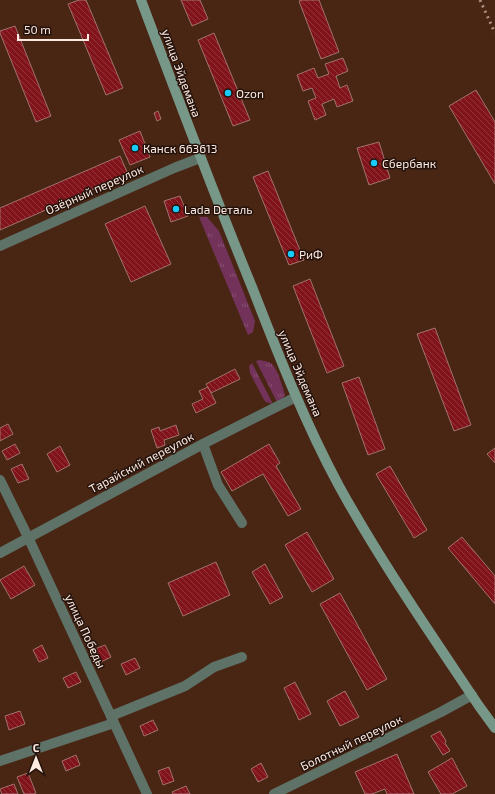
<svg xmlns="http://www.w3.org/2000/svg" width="495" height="794" font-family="'Exo 2',sans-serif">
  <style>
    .grass { fill: url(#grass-tufts) }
    .building { fill: url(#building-back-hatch); stroke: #a1726e }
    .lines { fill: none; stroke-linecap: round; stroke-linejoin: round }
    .minor { stroke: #5e7268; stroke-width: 10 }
    .secondary { stroke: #779788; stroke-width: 10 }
    .rail { stroke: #ab9083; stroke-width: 3; stroke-dasharray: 2 4; stroke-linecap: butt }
    .poi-dot { fill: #19cafc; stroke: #24130c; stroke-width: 1.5 }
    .labels { text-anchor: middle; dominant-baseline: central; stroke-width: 3; stroke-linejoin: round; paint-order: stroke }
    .street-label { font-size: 12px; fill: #fdeae1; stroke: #24130c }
    .poi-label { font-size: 12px; fill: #fdeae1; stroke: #24130c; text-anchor: start }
  </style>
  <defs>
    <pattern id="grass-tufts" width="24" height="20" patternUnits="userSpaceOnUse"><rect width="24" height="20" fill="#723259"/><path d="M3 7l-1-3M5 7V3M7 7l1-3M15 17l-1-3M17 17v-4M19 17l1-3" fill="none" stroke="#875071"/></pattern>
    <pattern id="building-back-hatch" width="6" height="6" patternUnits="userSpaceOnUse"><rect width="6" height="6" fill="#80141a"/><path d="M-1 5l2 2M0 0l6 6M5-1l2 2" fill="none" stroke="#93363b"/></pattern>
  </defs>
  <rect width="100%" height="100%" fill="#492514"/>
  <!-- grass -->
  <g class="grass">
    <path d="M199 217H207L219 231 255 321 253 332 248 335Z"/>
    <path d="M259 360C264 361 268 361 272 364 278 370 283 388 285 395L281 400 277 402 256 361Z"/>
    <path d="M252 363 273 404 266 402 264 400 250 373 249 366Z"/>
  </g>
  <!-- building -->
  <g class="building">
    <path d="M79 0H86L123 88 106 95 68 4Z"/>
    <path d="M181 0H200L208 19 192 26Z"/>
    <path d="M302 0H319L339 52 321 59 299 1Z"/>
    <path d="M15 26 51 116 36 122 0 33V31Z"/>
    <path d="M214 33 250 120 233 126 198 40Z"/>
    <path d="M343 58 348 71 336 76 340 88 347 85 353 101 337 107 334 99 322 104 326 115 315 120 308 101 316 98 312 88 303 91 297 75 314 68 318 78 329 74 325 64Z"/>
    <path d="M476 90 495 122V184L449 106Z"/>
    <path d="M158 111 161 119 157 121 154 113Z"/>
    <path d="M140 131 150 157 130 165 119 140Z"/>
    <path d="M379 142 390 178 369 185 357 148Z"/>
    <path d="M120 156 128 174 0 230V208Z"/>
    <path d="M268 171 304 260 289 265 253 177Z"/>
    <path d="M180 196 188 216 171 222 164 201Z"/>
    <path d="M145 206 171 264 131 282 105 224Z"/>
    <path d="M310 279 344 366 327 373 293 286Z"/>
    <path d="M435 328 471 425 454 431 417 334Z"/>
    <path d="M235 369 240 379 211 393 206 384Z"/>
    <path d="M359 377 385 449 368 455 342 383Z"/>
    <path d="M208 387 216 403 196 413 192 404 203 399 199 391Z"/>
    <path d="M8 424 13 434 0 441V428Z"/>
    <path d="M176 425 179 435 164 440 165 445 157 448 151 430 159 427 160 431Z"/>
    <path d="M15 444 20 453 7 460 2 451Z"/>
    <path d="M269 444 280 463 276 466 301 509 288 516 263 474 232 491 221 472Z"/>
    <path d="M60 446 70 465 57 472 47 454Z"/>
    <path d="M495 448V463L487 454Z"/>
    <path d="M22 464 29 479 18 483 11 469Z"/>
    <path d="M390 466 427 530 414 538 376 474Z"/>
    <path d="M307 532 334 579 312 592 285 545Z"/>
    <path d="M462 537 495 576V604L448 548Z"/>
    <path d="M216 562 230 595 183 616 168 583Z"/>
    <path d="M265 564 283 597 270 604 252 572Z"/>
    <path d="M24 566 35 585 11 599 0 580Z"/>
    <path d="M340 593 387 679 367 690 320 604Z"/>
    <path d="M42 645 48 658 39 662 33 650Z"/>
    <path d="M105 645 111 657 101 662 95 649Z"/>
    <path d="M135 658 140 668 126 675 121 664Z"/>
    <path d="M76 672 81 682 68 688 63 678Z"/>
    <path d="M295 682 311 714 299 720 284 688Z"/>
    <path d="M345 691 359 717 340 726 327 701Z"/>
    <path d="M20 711 25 724 9 730 5 716Z"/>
    <path d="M153 720 158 730 144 736 140 726Z"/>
    <path d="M440 731 446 741 445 743 450 751 443 755 431 736Z"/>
    <path d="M397 754 414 794H387L385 789 372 794H365L355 772Z"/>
    <path d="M76 755 80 765 66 771 62 761Z"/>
    <path d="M452 758 467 786 452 794H441L428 772Z"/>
    <path d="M261 763 268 777 258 782 251 769Z"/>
    <path d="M169 767 174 781 163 785 158 771Z"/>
    <path d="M28 773 36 793 33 794H24L17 777Z"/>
    <path d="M14 784 18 794H2L0 789Z"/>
    <path d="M186 786 190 794H173L172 792Z"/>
  </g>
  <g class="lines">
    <!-- minor -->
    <g class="minor">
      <path d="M0 246 174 168 200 158"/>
      <path d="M203 444 218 485 242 523"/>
      <path d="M0 480 28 537 147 794"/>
      <path d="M0 553 203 444 296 397"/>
      <path d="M111 716 185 686 214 667 242 657"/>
      <path d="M0 761 114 723"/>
      <path d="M274 794 441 712 472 695"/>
    </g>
    <!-- secondary -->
    <path class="secondary" d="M141 0C177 96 213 192 252 287 278 354 305 423 339 486 381 562 431 634 479 706L495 728"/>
    <!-- rail -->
    <path class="rail" d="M480 0 495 33"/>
  </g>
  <!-- markers -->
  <g class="poi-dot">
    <circle cx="228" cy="93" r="4"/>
    <circle cx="135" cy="148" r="4"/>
    <circle cx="374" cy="163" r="4"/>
    <circle cx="176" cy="209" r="4"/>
    <circle cx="291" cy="254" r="4"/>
  </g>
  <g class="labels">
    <!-- street labels -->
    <g class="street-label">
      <text transform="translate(182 73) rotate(70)">улица Эйдемана</text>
      <text transform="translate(94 189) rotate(-24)">Озёрный переулок</text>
      <text transform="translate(301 373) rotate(67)">улица Эйдемана</text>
      <text transform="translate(141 462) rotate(-28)">Тарайский переулок</text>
      <text transform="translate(86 631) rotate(65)">улица Победы</text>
      <text transform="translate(351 742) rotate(-26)">Болотный переулок</text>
    </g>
    <!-- poi labels -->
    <g class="poi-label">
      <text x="236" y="93">Ozon</text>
      <text x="143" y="148">Канск 663613</text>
      <text x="382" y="163">Сбербанк</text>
      <text x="184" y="209">Lada Dеталь</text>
      <text x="299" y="254">РиФ</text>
    </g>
  </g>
  <!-- north arrow -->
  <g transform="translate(36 758)" stroke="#24130c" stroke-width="3" paint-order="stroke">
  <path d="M0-3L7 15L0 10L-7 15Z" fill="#fdeae1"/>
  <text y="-6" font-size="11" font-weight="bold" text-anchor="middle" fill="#fdeae1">С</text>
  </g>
  <!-- scale -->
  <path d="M18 34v6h70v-6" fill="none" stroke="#fdeae1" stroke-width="2"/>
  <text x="24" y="34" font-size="12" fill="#fdeae1" stroke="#24130c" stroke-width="3" paint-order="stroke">50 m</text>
</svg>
